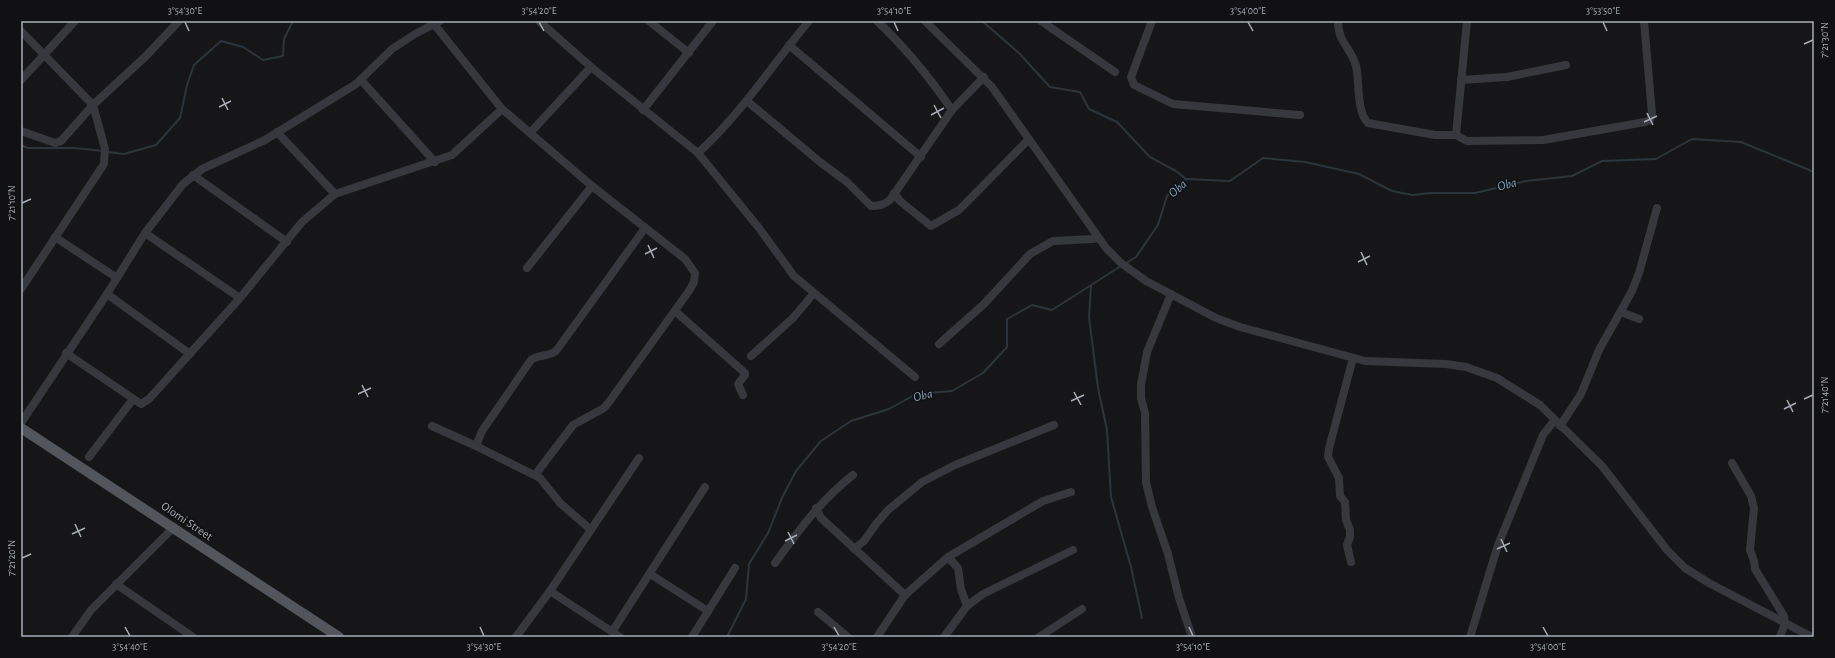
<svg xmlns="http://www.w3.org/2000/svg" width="1835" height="658" font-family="'Alegreya Sans',sans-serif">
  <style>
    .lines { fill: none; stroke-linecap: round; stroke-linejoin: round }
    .stream { stroke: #2c353c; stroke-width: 2 }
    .minor { stroke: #37383d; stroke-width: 8 }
    .major { stroke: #53555c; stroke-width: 10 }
    .ticks { fill: none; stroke: #a8adb8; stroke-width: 1.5 }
    .labels { text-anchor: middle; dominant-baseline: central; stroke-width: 3.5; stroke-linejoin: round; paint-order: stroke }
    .street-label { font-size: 12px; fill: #a8adb8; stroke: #111113 }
    .water-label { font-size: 13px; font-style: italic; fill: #7f9bb3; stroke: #111113 }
    .neatline { fill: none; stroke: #a8adb8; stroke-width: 1.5 }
    .ticks-label { font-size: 10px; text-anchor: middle; fill: #a8adb8 }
  </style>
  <rect width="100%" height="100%" fill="#161618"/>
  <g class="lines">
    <!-- stream -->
    <g class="stream">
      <path d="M982 21 1019 53 1050 87 1080 92 1089 109 1117 122 1150 157 1176 171 1186 179"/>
      <path d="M21 145 28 148H74L103 151"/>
      <path d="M108 152 124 154 156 145 180 118 187 85 194 65 221 41 243 47 263 60 283 56 284 39 293 21"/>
      <path d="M1125 264 1136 257 1158 225 1167 196 1186 179 1230 181 1263 158 1305 162 1359 174 1392 191 1412 195 1431 193H1475L1526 181 1572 176 1602 161 1656 159 1692 139 1741 142 1814 172"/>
      <path d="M1091 285 1089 317 1098 388 1107 430 1111 497 1131 567 1142 618"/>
      <path d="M727 637 746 599 749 564 768 533 782 498 796 471 821 441 851 421 889 409 916 394 952 391 983 373 1007 347V319L1032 305 1052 310 1121 266"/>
    </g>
    <!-- minor -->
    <g class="minor">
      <path d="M539 21 591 67 698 153 759 228 794 276 915 377"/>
      <path d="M649 21 689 53"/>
      <path d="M877 21C906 48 930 78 952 110"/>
      <path d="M925 21 992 87 1106 248 1121 263 1146 281 1216 318 1240 327 1365 361 1446 364 1466 367 1497 378 1540 405 1602 466 1667 550 1685 568 1709 583 1812 637"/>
      <path d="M1041 21 1115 72"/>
      <path d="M1152 21 1131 77 1134 85 1173 104 1300 115"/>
      <path d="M1338 21C1338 43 1351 47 1356 66 1360 83 1356 111 1368 123L1435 135H1456L1467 141 1543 140 1645 122 1650 120 1652 114 1644 21"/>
      <path d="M434 24 502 109 592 186 685 259 695 273 694 282 689 291 609 402 604 408 573 425 535 475"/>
      <path d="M21 31 93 105 105 149 104 164 21 289"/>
      <path d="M789 45 921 157"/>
      <path d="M21 80 75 21"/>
      <path d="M361 80 435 162"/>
      <path d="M1461 80 1507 77 1566 65"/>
      <path d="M747 101 820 162 847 182 871 206C879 206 884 205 890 200L952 110 984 77"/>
      <path d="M643 110 713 21"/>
      <path d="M21 131 55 143 61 141 93 105 146 56 179 21"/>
      <path d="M277 132 335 194"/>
      <path d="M530 133 591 67"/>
      <path d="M1456 135 1467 21"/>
      <path d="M698 153C741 114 772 65 809 21"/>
      <path d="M193 175 287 242"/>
      <path d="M894 193 900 201 931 226 959 210 1029 139"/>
      <path d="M145 233 240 298"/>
      <path d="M55 237 117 278"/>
      <path d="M527 268 592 186"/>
      <path d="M107 294 190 354"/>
      <path d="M1171 294 1147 352 1141 385V398L1145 413 1146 482 1152 507 1168 554 1179 598 1192 637"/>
      <path d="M675 311 745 373V375L738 384 743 395"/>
      <path d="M1621 312 1639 319"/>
      <path d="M939 344 984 304 1030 254 1053 241 1092 239 1098 238"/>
      <path d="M66 353 141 404 149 399 240 298 302 222 335 194 452 155 502 109"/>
      <path d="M751 356 793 318 814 293"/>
      <path d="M21 423 107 294 145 233 183 184 202 169 265 140 356 84 392 49 415 34 440 21"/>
      <path d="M432 426 476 446 540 478 560 503 590 529"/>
      <path d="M1560 426 1581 394 1599 350 1632 291 1639 273 1657 208"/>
      <path d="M476 446 482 431 531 360C539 354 548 357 556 351L645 228"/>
      <path d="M89 457 133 399"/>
      <path d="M1732 463 1751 496 1754 508 1750 550 1754 561 1755 569 1784 616 1785 623 1780 637"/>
      <path d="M816 508 821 518 905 595"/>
      <path d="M854 549 864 541 876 524 888 510 922 482 955 465 1054 425"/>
      <path d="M948 557 958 568 961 589 967 606"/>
      <path d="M1351 562 1347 545 1350 537V530L1346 520 1345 502 1340 496 1339 478 1328 457 1329 448 1353 358"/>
      <path d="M775 563C799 530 821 500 853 475"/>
      <path d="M650 574 708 611"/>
      <path d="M116 584 193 637"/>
      <path d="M550 591 620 637"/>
      <path d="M818 612 848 637"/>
      <path d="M612 632 705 487"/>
      <path d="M72 637 91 610 174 527"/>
      <path d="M516 637 550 591 639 458"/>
      <path d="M692 637 735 568"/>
      <path d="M877 637 905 595 948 557 1043 501 1071 492"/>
      <path d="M944 637 967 606 983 594 1073 550"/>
      <path d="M1039 637 1082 609"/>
      <path d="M1470 637 1498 545 1543 435 1554 421"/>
    </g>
    <!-- major -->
    <path class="major" d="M21 428 339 637"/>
  </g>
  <!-- ticks -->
  <path class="ticks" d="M185 22 189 31M539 22 544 31M894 22 898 31M1248 22 1253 31M1603 22 1607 31M1804 44 1813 40M222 98 228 110M934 105 941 118M219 107 231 101M1647 113 1653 125M931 115 944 108M1644 122 1657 116M22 203 31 199M648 245 654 258M1361 252 1367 265M645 254 657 248M1358 262 1370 256M362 385 368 397M1074 392 1081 405M358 394 371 388M1804 399 1813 395M1787 400 1793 412M1071 401 1084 395M1784 409 1796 403M75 524 81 537M788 532 794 544M72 534 85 528M1501 539 1507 552M785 541 797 535M1497 549 1510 543M22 558 31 554M125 627 130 636M480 627 484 636M834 627 839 636M1189 627 1193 636M1543 627 1548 636"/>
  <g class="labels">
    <!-- street labels -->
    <g class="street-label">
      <text transform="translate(187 521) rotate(34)">Olomi Street</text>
    </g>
    <!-- water labels -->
    <g class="water-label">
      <text transform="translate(1507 185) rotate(-14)">Oba</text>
      <text transform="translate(1178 189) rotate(-40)">Oba</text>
      <text transform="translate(923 396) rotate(-13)">Oba</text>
    </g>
  </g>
  <!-- border -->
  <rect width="1835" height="658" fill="none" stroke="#111113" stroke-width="44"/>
  <rect x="22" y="22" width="1791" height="614" class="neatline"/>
  <g class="ticks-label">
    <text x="185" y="14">3°54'30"E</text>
    <text x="539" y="14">3°54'20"E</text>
    <text x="894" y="14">3°54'10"E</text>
    <text x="1248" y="14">3°54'00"E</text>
    <text x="1603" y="14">3°53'50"E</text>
    <text transform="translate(1824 40) rotate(-90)" y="4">7°21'30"N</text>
    <text transform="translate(11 203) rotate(-90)" y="4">7°21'10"N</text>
    <text transform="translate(1824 395) rotate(-90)" y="4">7°21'40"N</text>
    <text transform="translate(11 558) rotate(-90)" y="4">7°21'20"N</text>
    <text x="130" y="650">3°54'40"E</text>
    <text x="484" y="650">3°54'30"E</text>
    <text x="839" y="650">3°54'20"E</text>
    <text x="1193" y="650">3°54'10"E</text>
    <text x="1548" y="650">3°54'00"E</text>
  </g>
</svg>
